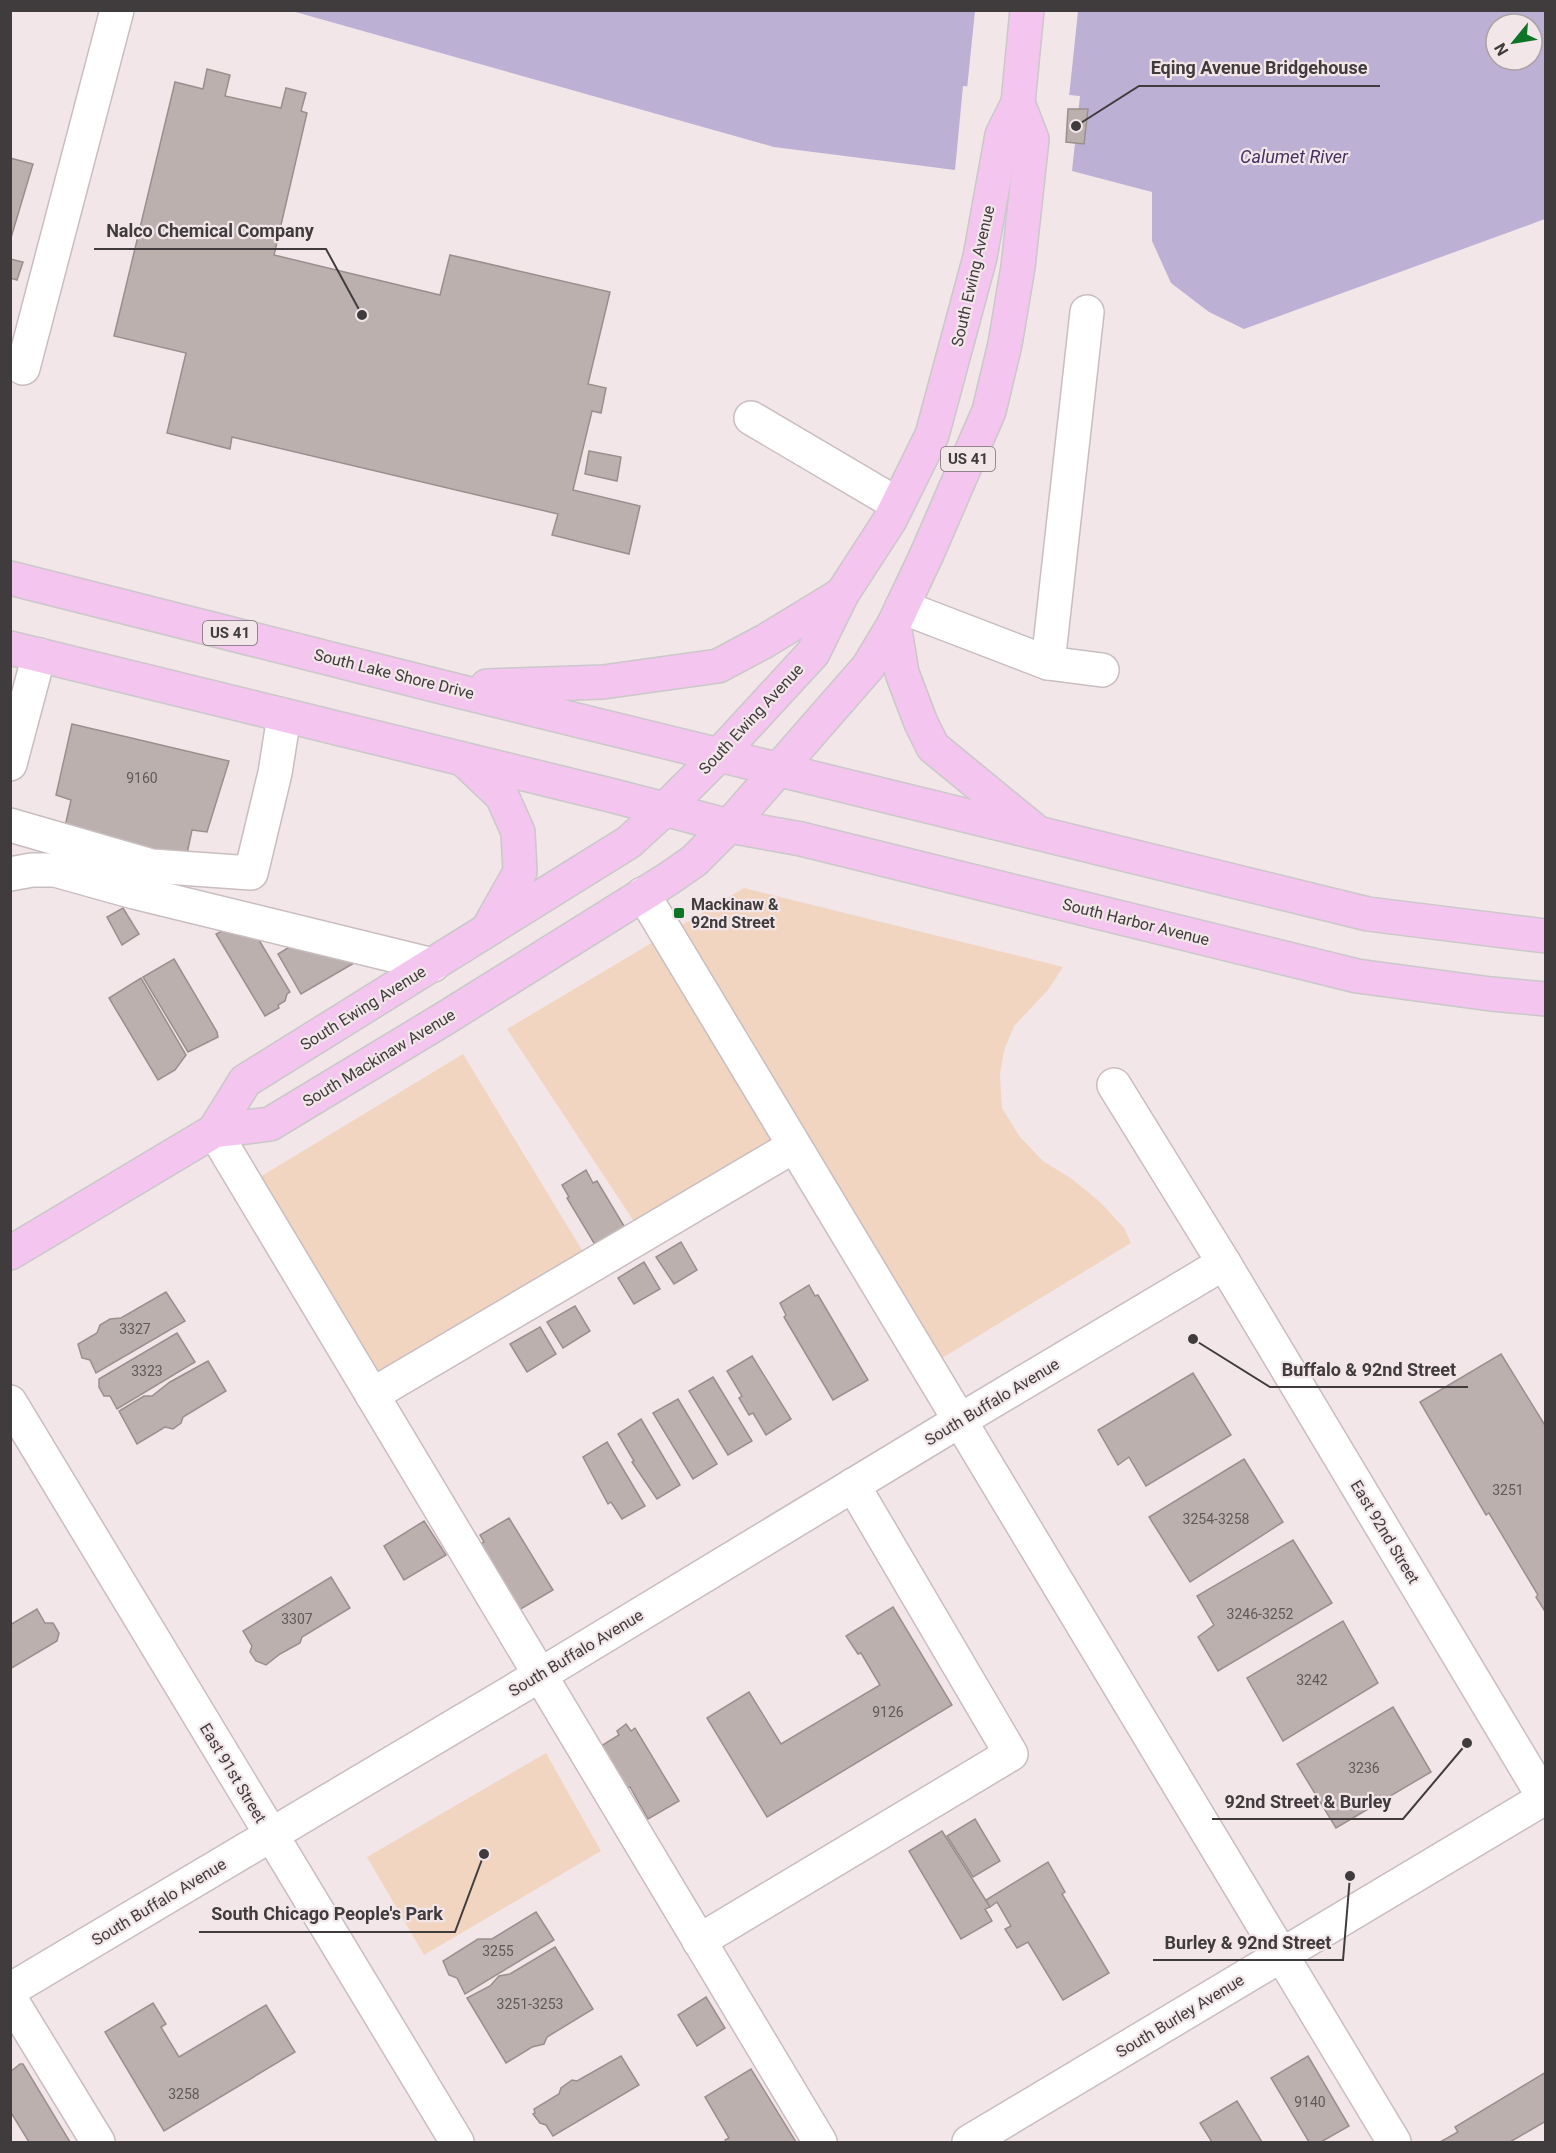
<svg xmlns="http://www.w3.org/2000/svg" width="1556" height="2153" font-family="Roboto,sans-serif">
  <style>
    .green { fill: #f1d5c1 }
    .water { fill: #bdb0d5; fill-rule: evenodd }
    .pier { fill: #f2e6e9 }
    .building { fill: #bbb0ae; stroke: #9b8f8e; stroke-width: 1.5 }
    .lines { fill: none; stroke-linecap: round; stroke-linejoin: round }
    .minor-casing { stroke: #c9bdc0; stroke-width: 36 }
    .major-casing { stroke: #cac8c9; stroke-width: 36 }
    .minor { stroke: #fff; stroke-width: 33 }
    .major { stroke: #f3c5ef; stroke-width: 33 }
    .poi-dot { fill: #0e7526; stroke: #f2e6e9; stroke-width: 2 }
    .labels { text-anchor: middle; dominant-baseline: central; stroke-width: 4.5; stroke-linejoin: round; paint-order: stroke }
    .number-label { font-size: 14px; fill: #5f5959 }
    .shield { fill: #f2e6e9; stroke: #756f71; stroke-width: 1.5 }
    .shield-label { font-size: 15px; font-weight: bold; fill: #403c3d }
    .street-label { font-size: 16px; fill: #403c3d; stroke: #f2e6e9 }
    .poi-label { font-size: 16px; font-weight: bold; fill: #403c3d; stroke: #f2e6e9; text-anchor: start }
    .water-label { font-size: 18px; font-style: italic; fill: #453262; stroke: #f2e6e9 }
    .leader { fill: none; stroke: #403c3d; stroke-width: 2 }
    .callout-dot { fill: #403c3d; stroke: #f2e6e9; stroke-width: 2 }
    .callout-label { font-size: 18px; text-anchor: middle; font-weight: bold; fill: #403c3d; stroke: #f2e6e9; stroke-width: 4.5; stroke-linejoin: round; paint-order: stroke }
  </style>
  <rect width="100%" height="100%" fill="#f2e6e9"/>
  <!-- green -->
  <g class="green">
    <path d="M744 888 1063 967 1048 990 1014 1026 1004 1051 1000 1074 1002 1108 1020 1137 1043 1161 1072 1179 1100 1202 1124 1228 1131 1243 939 1360 800 1125 637 1226 507 1029Z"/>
    <path d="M463 1054 585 1255 375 1380 255 1180Z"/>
    <path d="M546 1753 601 1851 424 1955 367 1857Z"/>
  </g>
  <!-- water -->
  <path class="water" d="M292 11H1545V219L1244 329 1209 312 1171 283 1152 241V192L1072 171 1080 96 963 86 955 170 774 147ZM1496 24H1532V60H1496Z"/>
  <!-- pier -->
  <path class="pier" d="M975 11H1078L1069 97 967 89Z"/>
  <!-- building -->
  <g class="building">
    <path d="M207 69 230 75 225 96 281 108 286 88 306 93 301 111 307 113 274 255 440 295 450 255 610 292 588 384 606 388 601 413 592 411 573 490 640 506 629 554 552 535 558 514 232 437 230 449 167 433 186 353 114 336 175 82 203 89Z"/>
    <path d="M1068 109H1088L1084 144 1066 142Z"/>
    <path d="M10 158 33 164 10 241Z"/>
    <path d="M10 259 23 262 17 280 10 278Z"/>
    <path d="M589 451 621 457 617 481 585 474Z"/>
    <path d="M72 724 229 761 207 832 192 830 186 858 64 831 71 800 56 795Z"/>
    <path d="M123 908 139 934 122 945 107 917Z"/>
    <path d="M224 930 256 935 290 992 287 994 285 1001 278 1005 279 1008 265 1016 216 934Z"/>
    <path d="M304 938 354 963 301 994 278 954Z"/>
    <path d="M174 959 217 1032 218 1037 188 1052 143 977Z"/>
    <path d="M141 978 186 1055 175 1070 158 1080 109 998Z"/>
    <path d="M586 1170 593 1183 597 1181 627 1231 597 1248 567 1198 569 1197 562 1185Z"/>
    <path d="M681 1242 697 1270 674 1284 656 1257Z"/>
    <path d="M644 1262 660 1289 634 1304 618 1278Z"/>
    <path d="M809 1285 815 1296 818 1295 868 1380 833 1400 784 1317 786 1315 780 1303Z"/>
    <path d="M166 1292 185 1321 96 1373 90 1360 82 1358 78 1344 97 1333 100 1325 110 1319 121 1318Z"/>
    <path d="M575 1306 590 1331 563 1348 547 1322Z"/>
    <path d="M540 1327 556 1354 527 1372 510 1344Z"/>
    <path d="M177 1333 195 1362 117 1409 110 1396H104L99 1387V1379Z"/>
    <path d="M1501 1354 1546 1427V1613L1536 1597 1538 1595 1489 1513 1486 1515 1420 1402Z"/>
    <path d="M752 1356 791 1419 766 1435 753 1413 749 1415 739 1398 742 1396 727 1371Z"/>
    <path d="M208 1361 226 1391 183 1417 181 1423 173 1429 165 1427 137 1444 119 1411 144 1396H152L170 1382Z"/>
    <path d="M1193 1373 1231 1435 1146 1486 1129 1457 1118 1465 1098 1430Z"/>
    <path d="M713 1377 752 1441 728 1455 689 1391Z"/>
    <path d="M678 1399 717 1464 693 1479 653 1413Z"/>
    <path d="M641 1419 680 1485 657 1499 632 1462 634 1461 618 1434Z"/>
    <path d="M607 1442 645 1506 622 1519 611 1502 608 1504 583 1457Z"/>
    <path d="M1244 1459 1283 1522 1190 1582 1149 1517Z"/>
    <path d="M509 1518 553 1590 519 1610 480 1544 484 1542 480 1535Z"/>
    <path d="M424 1521 446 1555 404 1580 384 1546Z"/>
    <path d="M1293 1540 1332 1603 1218 1671 1198 1637 1214 1625 1197 1596Z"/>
    <path d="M331 1577 350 1608 302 1637 300 1643 280 1654 266 1665 256 1661 250 1652 252 1646 243 1631Z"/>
    <path d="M893 1607 952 1705 767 1817 707 1718 749 1692 781 1744 880 1685 861 1653 858 1654 846 1636Z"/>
    <path d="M37 1609 45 1623H53L59 1633 57 1641 10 1669V1625Z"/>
    <path d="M1343 1621 1378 1683 1283 1741 1247 1678Z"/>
    <path d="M1393 1707 1431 1772 1336 1828 1297 1764Z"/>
    <path d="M626 1724 631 1731 635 1728 679 1801 648 1819 630 1787 627 1789 601 1746 619 1735 617 1731Z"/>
    <path d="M975 1819 1000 1861 973 1877 947 1836Z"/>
    <path d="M942 1831 990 1907 985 1909 992 1921 961 1939 909 1851Z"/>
    <path d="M1048 1862 1065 1892 1062 1894 1109 1973 1063 2000 1028 1942 1017 1948 1005 1929 1011 1926 997 1902 990 1907 986 1900Z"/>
    <path d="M536 1912 554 1940 465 1994 457 1978 449 1975 443 1961 478 1939H492Z"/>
    <path d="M555 1947 593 2009 547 2037 544 2044 532 2047 506 2063 467 1998 490 1986 499 1976 510 1974Z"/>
    <path d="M706 1997 725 2028 697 2046 678 2015Z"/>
    <path d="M153 2003 166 2024 161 2027 179 2057 266 2005 295 2052 164 2131 105 2032Z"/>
    <path d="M621 2056 639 2085 553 2136 546 2125 540 2123 533 2114 535 2113 534 2109 559 2094 561 2088 572 2080 577 2081Z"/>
    <path d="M1308 2056 1349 2126 1321 2142H1309L1271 2078Z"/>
    <path d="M20 2064H23L70 2142H29L10 2111V2072Z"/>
    <path d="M751 2069 796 2142H726L725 2140 729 2138 705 2097Z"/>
    <path d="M1546 2072V2121L1510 2142H1440L1458 2132 1455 2127Z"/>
    <path d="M1237 2101 1262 2142H1212L1200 2123Z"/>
  </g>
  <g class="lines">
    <!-- minor casing -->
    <g class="minor-casing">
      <g id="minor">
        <path d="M23 368 117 10"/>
        <path d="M751 418 897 504"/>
        <path d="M902 607 1048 663 1102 670"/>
        <path d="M1048 663 1087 312"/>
        <path d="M10 764 39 655"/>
        <path d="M10 825 152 866 251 873 275 773 284 716"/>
        <path d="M10 874 32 870H55L134 892 433 965"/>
        <path d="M643 894 1394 2142"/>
        <path d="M1114 1085 1224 1263 1546 1801"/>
        <path d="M214 1131 820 2142"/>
        <path d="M372 1395 794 1146"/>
        <path d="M10 1402 457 2142"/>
        <path d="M699 1941 1011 1754 853 1485"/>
        <path d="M10 1990 540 1675 959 1421 1224 1263"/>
        <path d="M10 1998 98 2142"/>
        <path d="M969 2142 1546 1797"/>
      </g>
    </g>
    <!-- major casing -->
    <g class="major-casing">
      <g id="major">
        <path d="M10 578 446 688 1368 914 1546 936"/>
        <path d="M894 624 902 673 921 723 933 747 1033 829"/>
        <path d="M10 648 610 795 729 826 801 839 1357 976 1491 994 1546 999"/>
        <path d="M487 686 603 682 718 666 765 641 842 594"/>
        <path d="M465 761 502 796 518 832 520 872 489 927"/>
        <path d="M214 1131 245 1081 629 842 665 809 719 755 813 653 842 594 890 520 932 435 980 257 1002 135 1018 103 1027 10"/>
        <path d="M10 1253 214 1131 270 1124 447 1017 668 879 694 861 729 826 868 667 894 624 927 554 989 411 1005 344 1018 267 1032 139 1018 103"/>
      </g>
    </g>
    <!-- minor -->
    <use href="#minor" class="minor"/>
    <!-- major -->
    <use href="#major" class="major"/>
  </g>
  <!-- markers -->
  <rect class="poi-dot" x="673" y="907" width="12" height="12" rx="3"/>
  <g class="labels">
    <!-- number labels -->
    <g class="number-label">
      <text x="142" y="778">9160</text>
      <text x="135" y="1329">3327</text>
      <text x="147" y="1371">3323</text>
      <text x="1508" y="1490">3251</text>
      <text x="1216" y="1519">3254-3258</text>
      <text x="1260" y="1614">3246-3252</text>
      <text x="297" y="1619">3307</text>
      <text x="1312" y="1680">3242</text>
      <text x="888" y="1712">9126</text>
      <text x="1364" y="1768">3236</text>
      <text x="498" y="1951">3255</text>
      <text x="530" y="2004">3251-3253</text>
      <text x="184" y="2094">3258</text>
      <text x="1310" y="2102">9140</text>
    </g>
    <!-- shield labels -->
    <g class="shield">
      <rect x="941" y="447" width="54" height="24" rx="4.5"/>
      <rect x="203" y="621" width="54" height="24" rx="4.5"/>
    </g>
    <g class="shield-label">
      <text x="968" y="459">US 41</text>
      <text x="230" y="633">US 41</text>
    </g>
    <!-- street labels -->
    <g class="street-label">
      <text transform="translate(973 276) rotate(-77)">South Ewing Avenue</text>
      <text transform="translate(394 674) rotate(14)">South Lake Shore Drive</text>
      <text transform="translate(751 719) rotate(-47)">South Ewing Avenue</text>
      <text transform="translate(1136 922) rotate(14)">South Harbor Avenue</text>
      <text transform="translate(363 1008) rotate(-32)">South Ewing Avenue</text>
      <text transform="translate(379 1058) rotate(-31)">South Mackinaw Avenue</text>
      <text transform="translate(992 1402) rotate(-31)">South Buffalo Avenue</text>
      <text transform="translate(1385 1532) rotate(59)">East 92nd Street</text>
      <text transform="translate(576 1653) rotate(-31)">South Buffalo Avenue</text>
      <text transform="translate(233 1773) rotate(59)">East 91st Street</text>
      <text transform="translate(159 1902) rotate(-31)">South Buffalo Avenue</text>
      <text transform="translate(1180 2016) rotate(-31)">South Burley Avenue</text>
    </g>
    <!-- poi labels -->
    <g class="poi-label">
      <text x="691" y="904">Mackinaw &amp;<tspan x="691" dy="18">92nd Street</tspan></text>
    </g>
    <!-- water labels -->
    <g class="water-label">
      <text x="1294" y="156">Calumet River</text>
    </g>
  </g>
  <!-- callouts -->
  <path class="leader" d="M1076 126L1139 86H1380M362 315L326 249H94M1193 1339L1270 1387H1468M1467 1743L1403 1819H1212M484 1854L455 1932H199M1350 1876L1343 1960H1153"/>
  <g class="callout-dot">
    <circle cx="1076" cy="126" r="6"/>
    <circle cx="362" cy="315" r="6"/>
    <circle cx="1193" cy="1339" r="6"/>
    <circle cx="1467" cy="1743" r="6"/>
    <circle cx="484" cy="1854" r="6"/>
    <circle cx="1350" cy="1876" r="6"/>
  </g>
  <g class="callout-label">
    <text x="1259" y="74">Eqing Avenue Bridgehouse</text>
    <text x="210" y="237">Nalco Chemical Company</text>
    <text x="1369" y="1376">Buffalo &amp; 92nd Street</text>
    <text x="1308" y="1808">92nd Street &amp; Burley</text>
    <text x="327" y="1920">South Chicago People's Park</text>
    <text x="1248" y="1949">Burley &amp; 92nd Street</text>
  </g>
  <!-- border -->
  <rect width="1556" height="2153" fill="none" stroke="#403c3d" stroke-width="24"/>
  <!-- north arrow -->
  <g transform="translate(1514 42) rotate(240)"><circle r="28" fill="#f2e6e9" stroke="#aba2a4" stroke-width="1.5"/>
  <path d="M0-4.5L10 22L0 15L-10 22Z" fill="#0e7526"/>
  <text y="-9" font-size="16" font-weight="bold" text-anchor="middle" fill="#403c3d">N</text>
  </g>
</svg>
